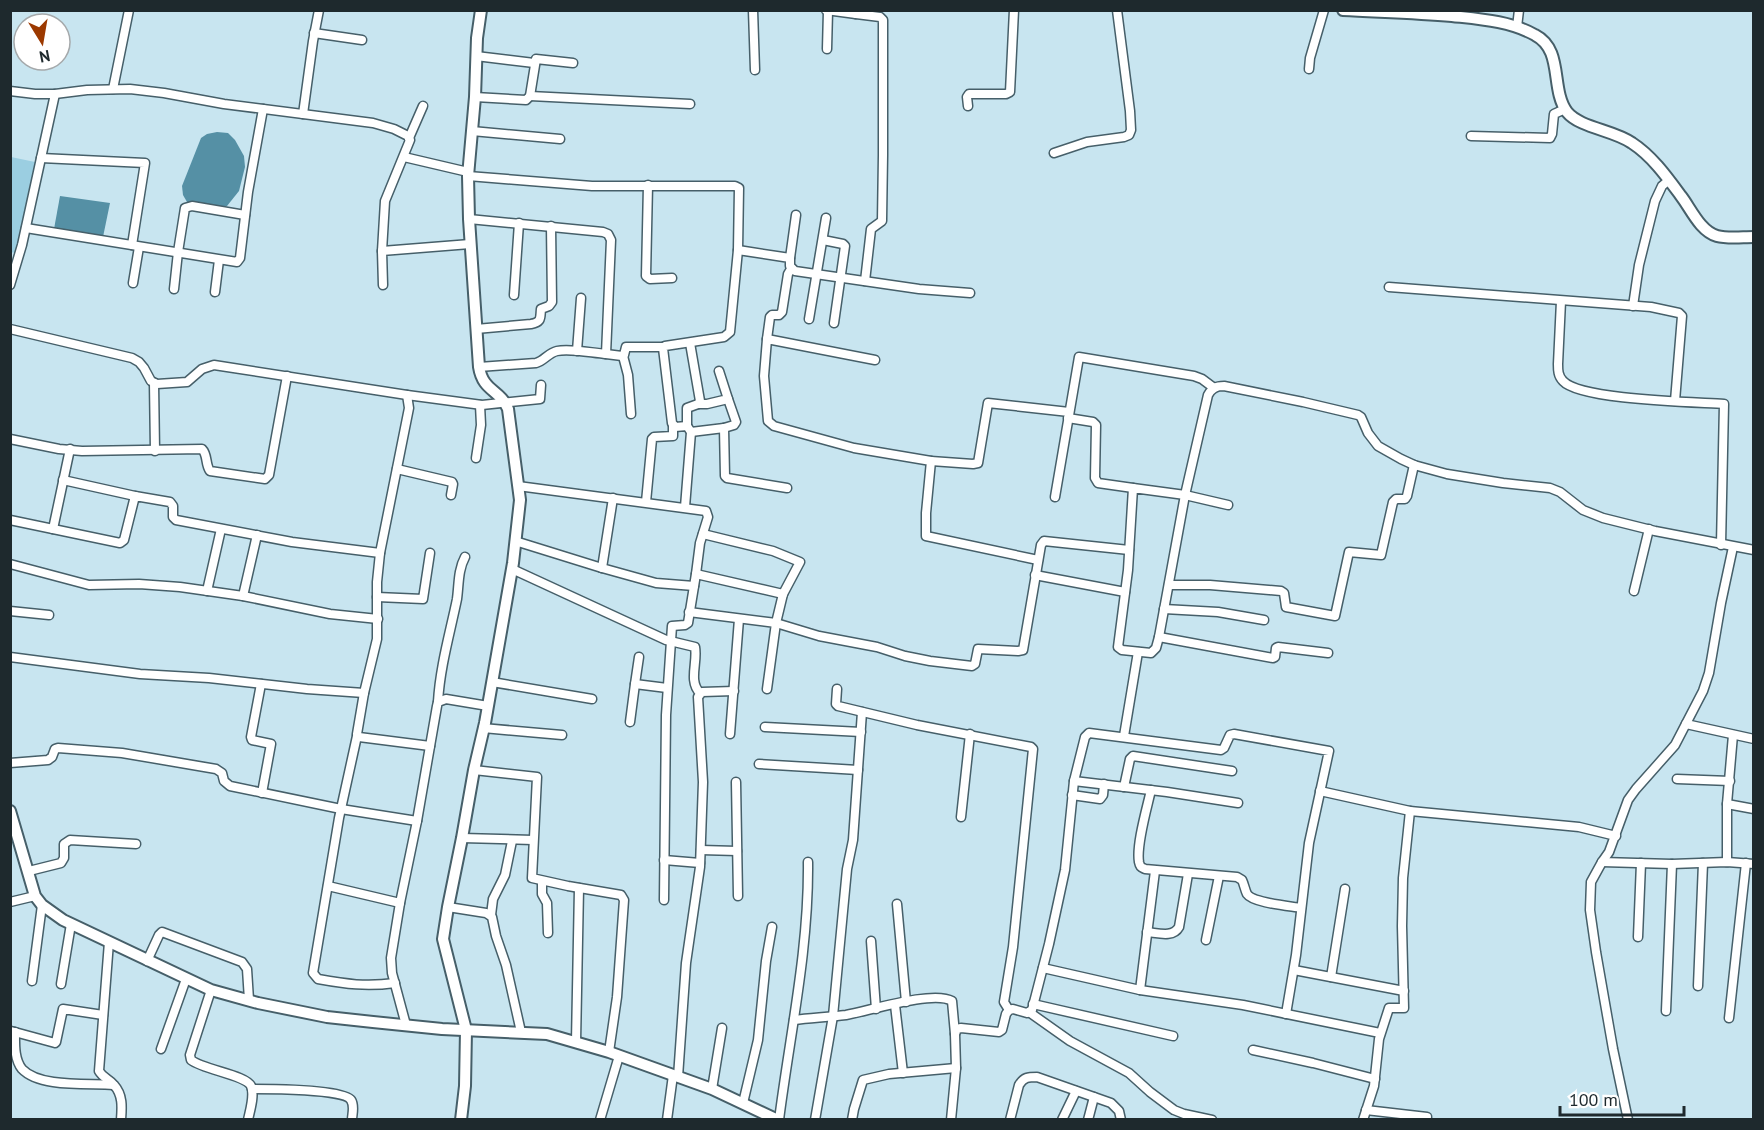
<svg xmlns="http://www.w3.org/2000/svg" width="1764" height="1130" font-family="'PT Sans',sans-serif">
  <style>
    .green { fill: #9bcee1 }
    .water { fill: #5590a5 }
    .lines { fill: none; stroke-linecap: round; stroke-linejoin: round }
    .minor-casing { stroke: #465f69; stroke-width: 11 }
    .tertiary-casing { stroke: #465f69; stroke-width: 14 }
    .minor { stroke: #fff; stroke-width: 8 }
    .tertiary { stroke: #fff; stroke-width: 10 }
  </style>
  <rect width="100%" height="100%" fill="#c8e5f0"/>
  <!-- green -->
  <path class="green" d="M11 157 35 162 15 253 10 252Z"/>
  <!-- water -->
  <g class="water">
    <path d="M217 132 228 133 235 140 244 156 245 167 239 191 227 206 222 207 187 202 183 195 182 186 201 138 207 134Z"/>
    <path d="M60 196 110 203 103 237 54 229Z"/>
  </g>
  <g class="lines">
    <!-- minor casing -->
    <g class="minor-casing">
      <g id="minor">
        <path d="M753 10 755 70"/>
        <path d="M826 10 856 14"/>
        <path d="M856 10V14L880 17 883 20V155L882 221 871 229 865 281"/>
        <path d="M1517 27 1519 10"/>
        <path d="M314 33 362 40"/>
        <path d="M827 49 828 11"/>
        <path d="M476 56 534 63"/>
        <path d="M1309 69 1310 58 1324 10"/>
        <path d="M113 89 129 10"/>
        <path d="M10 91 35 94H55L87 90 130 89 164 93 224 104 373 123 394 129 408 136 410 140 385 201 382 251"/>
        <path d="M530 96 690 104"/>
        <path d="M475 97 526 100 530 96 536 59 573 63"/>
        <path d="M968 106 967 97 969 94H1006L1010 92 1014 10"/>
        <path d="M303 114 313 41 319 10"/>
        <path d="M472 131 560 139"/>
        <path d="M1471 136 1550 138 1552 134 1554 114 1565 109"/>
        <path d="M409 138 423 106"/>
        <path d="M1054 153 1087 142 1124 137 1129 135 1131 130 1130 111 1117 10"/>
        <path d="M404 157 468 172"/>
        <path d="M41 158 145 163 132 245"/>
        <path d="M468 176 592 186H735L739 188 738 250 730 332 724 337 665 346 663 348 672 423 675 427 687 426 691 432 685 507"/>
        <path d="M648 185 646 276 650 279 672 278"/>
        <path d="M469 219 603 232 608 234 611 240 606 354C592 353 570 348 557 351 548 353 544 361 536 363L479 367"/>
        <path d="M26 228 237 262 240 258 248 192 263 109"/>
        <path d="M823 240 843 244 845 246 834 323"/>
        <path d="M738 250 790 258V266L795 271 919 289 970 293"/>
        <path d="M790 258 796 215"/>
        <path d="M133 283 139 247"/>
        <path d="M10 285 22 245 55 94"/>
        <path d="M383 285 382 251 470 244"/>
        <path d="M1389 287 1651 307 1679 313 1682 316 1675 401"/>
        <path d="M174 289 178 252 185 208 192 206 245 215"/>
        <path d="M215 292 219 260"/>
        <path d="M514 295 519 223"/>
        <path d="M1561 301 1558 364C1558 370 1558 376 1563 381 1580 400 1694 402 1724 404L1721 545"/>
        <path d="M1633 306 1639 265 1655 201 1662 186 1669 180"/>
        <path d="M809 319 826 218"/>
        <path d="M10 329 132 358 139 362 144 368 151 381 157 384 187 382 202 369 214 365 407 395"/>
        <path d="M476 329 531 324C542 322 540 318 541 309L549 306 552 302 551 226"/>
        <path d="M767 339 770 317 772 315H779L782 312 788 274 791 269"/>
        <path d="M577 351 581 298"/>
        <path d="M606 354 622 356 624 355 626 347H663"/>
        <path d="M623 356 628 375 631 414"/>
        <path d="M875 360 767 339 764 376 768 421 774 426 854 448 931 461 926 513V536L1038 560"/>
        <path d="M154 383 155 451"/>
        <path d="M728 399 736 422 734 425 724 428 725 476 727 478 787 488"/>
        <path d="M699 404H707L728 399 719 371"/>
        <path d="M1068 418 1093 422 1096 425 1095 478 1098 483 1133 488"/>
        <path d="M687 426V408L698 404 700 401 690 343"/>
        <path d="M691 432 724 428"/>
        <path d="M10 439 59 449 82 451 202 449C208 455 205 464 210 471L265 479 269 475 287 376"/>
        <path d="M476 458 481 425 480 405"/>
        <path d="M931 461 973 464 978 463 988 403 1069 412"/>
        <path d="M397 469 452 482 453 484 451 495"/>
        <path d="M63 480 135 496"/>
        <path d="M518 486 706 511 708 517 700 543 696 574"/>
        <path d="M1055 497 1079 357 1194 376 1202 379 1214 388"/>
        <path d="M613 498 602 568 656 583 694 586"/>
        <path d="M646 502 652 439 654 437 673 436V426"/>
        <path d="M1228 505 1185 495 1133 488 1128 570 1118 647 1122 650 1151 653 1156 648 1159 637 1273 658 1275 657 1276 648 1278 647 1328 653"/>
        <path d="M10 520 120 543 124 540 135 496 170 502 173 506V517L176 520 292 542 380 553"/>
        <path d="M53 529 70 449"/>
        <path d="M703 534 773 551 800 562 783 594 776 623 819 636 877 647 905 656 930 661 972 666 975 664 978 649 1018 651 1023 650 1041 545 1044 541 1129 550"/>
        <path d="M515 541 602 568"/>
        <path d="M10 564 89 585 139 584 180 587 243 596 330 614 378 619"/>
        <path d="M512 569 666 640 695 647C698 662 688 681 700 693"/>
        <path d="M1035 575 1125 592"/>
        <path d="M1169 585H1210L1281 591 1284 593 1286 607 1335 616 1349 552 1381 555 1393 502 1396 499H1405L1407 496 1414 465"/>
        <path d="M207 591 221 529"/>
        <path d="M1634 591 1649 529"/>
        <path d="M243 596 257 535"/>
        <path d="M377 597 423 599 430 553"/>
        <path d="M1164 609 1218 612 1264 620"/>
        <path d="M10 611 49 615"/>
        <path d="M689 612 776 623 767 689"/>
        <path d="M1159 637 1185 495 1208 395C1212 388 1216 386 1224 386L1303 402 1358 415 1361 417 1368 433 1378 446 1401 459 1414 465 1447 474 1503 483 1550 488 1560 492 1583 510 1603 518 1655 531 1754 550"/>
        <path d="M10 657 140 674 209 678 307 689 364 693"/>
        <path d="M492 682 592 699"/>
        <path d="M261 684 251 737 252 740 271 744 262 793"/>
        <path d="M635 684 639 657"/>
        <path d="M837 689 836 704 838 706 917 725 1031 747 1033 749 1013 947 1004 1002 1009 1010"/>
        <path d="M438 702C440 667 450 633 457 599 459 584 458 570 465 557"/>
        <path d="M630 722 635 684 667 688"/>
        <path d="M1686 724 1754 739"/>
        <path d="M765 727 861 732"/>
        <path d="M483 728 562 735"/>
        <path d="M730 734 739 619"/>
        <path d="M357 736 339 818 313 973 318 979C346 984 366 987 395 983"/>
        <path d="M1124 736 1138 652"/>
        <path d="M430 746 359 737 357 734 364 693 377 639V582L380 553 409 408 407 395 482 405 540 399 541 385"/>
        <path d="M10 763 48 760 52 757 55 749 58 748 122 753 216 769 222 773 224 781 230 786 341 809 417 821"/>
        <path d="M759 764 858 770"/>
        <path d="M474 770 537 777 532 878 568 886 621 895 624 900 617 997 609 1052"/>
        <path d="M1677 779 1730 781"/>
        <path d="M1074 781 1167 792 1238 803"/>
        <path d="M736 782 738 896"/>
        <path d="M1124 787 1130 759 1133 756 1232 771"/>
        <path d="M1151 790C1147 808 1136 845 1139 862 1140 867 1141 867 1145 869L1237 877 1242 880C1244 884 1245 890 1247 894 1253 903 1290 906 1301 908"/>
        <path d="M1320 791 1410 811 1579 827 1616 836"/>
        <path d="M1072 795 1100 799 1103 795 1104 784"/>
        <path d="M1727 804 1754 809"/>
        <path d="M961 817 970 734"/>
        <path d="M462 838 533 840"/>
        <path d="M701 850 737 851"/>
        <path d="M664 860 700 863"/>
        <path d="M1602 862 1672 864 1727 862 1754 864"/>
        <path d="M1727 862V804L1733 735"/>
        <path d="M29 871 61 863 64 858V844L70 840 136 844"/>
        <path d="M542 881V894L547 903 548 933"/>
        <path d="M328 886 400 903"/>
        <path d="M664 900 666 715 672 626 685 625 688 623 696 574 783 594"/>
        <path d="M10 902 35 896"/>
        <path d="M897 904 906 1002"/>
        <path d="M448 907 486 913 492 917 496 936 506 965 521 1032"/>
        <path d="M491 915 493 899 505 875 512 841"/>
        <path d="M1147 932C1158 933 1173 938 1179 927L1188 874"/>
        <path d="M1638 937 1641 863"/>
        <path d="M1206 940 1219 876"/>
        <path d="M871 941 876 1009"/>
        <path d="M109 942 99 1071C103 1078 109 1079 114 1085 123 1095 122 1107 121 1120"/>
        <path d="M147 961 159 935 162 932 242 962 247 969 249 1000"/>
        <path d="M1043 968 1140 990 1243 1005 1380 1033"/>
        <path d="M1294 970 1404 991"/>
        <path d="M1331 977 1345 889"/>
        <path d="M32 981 42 905"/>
        <path d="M61 984 71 924"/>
        <path d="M1698 986 1703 863"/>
        <path d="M211 990 190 1055 191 1060C204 1070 246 1075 251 1086 255 1095 250 1110 248 1120"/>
        <path d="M1140 990 1155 871"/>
        <path d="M1033 1004 1173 1036"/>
        <path d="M895 1005 903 1073"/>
        <path d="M1666 1011 1672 864"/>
        <path d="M1029 1012 1070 1041 1129 1073 1150 1092 1174 1110 1184 1114 1212 1120"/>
        <path d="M1729 1018 1746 863"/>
        <path d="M794 1020C812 1018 829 1017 846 1015 869 1011 933 990 952 1001L955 1034"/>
        <path d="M406 1025 392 973 391 958 400 903 417 821 437 706 438 702 446 699 488 706"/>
        <path d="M11 1031 55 1043 56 1042 63 1009 103 1015"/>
        <path d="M15 1032C15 1044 14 1059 22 1069 40 1088 89 1083 113 1085"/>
        <path d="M576 1042 579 888"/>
        <path d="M161 1049 186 979"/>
        <path d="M1253 1050 1313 1063 1375 1079"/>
        <path d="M678 1077 686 963 700 867 703 782 698 697 702 692 734 691"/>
        <path d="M252 1089C268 1089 344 1089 351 1100 355 1106 352 1114 352 1120"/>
        <path d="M712 1089 722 1028"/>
        <path d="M743 1103 758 1040 766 961 772 927"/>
        <path d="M1366 1110 1427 1117"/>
        <path d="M600 1120 619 1056"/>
        <path d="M667 1120 673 1075"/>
        <path d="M779 1120C790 1034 809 949 808 862"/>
        <path d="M815 1120 833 1016 847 869 853 840 862 712"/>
        <path d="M852 1120 854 1109 863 1080 889 1074 956 1068"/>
        <path d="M951 1120 956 1068 955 1034 957 1029 961 1028 999 1032 1002 1030 1006 1014 1009 1010 1013 1009 1027 1013 1032 1010 1049 944 1065 870 1074 781 1085 737 1089 733 1221 750 1224 748 1230 735 1234 734 1329 751 1309 843 1296 955 1286 1014"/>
        <path d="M1010 1120 1019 1085C1024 1077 1028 1077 1037 1077L1111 1103 1119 1111 1121 1120"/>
        <path d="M1062 1120 1076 1091"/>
        <path d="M1088 1120 1094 1097"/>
        <path d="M1363 1120 1374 1086 1379 1039 1389 1008H1404L1402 926 1403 878 1410 811"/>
        <path d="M1628 1120 1613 1049 1596 952 1590 910 1591 882 1602 862 1609 852 1628 800 1636 789 1675 745 1703 691 1709 673 1721 603 1733 547"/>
      </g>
    </g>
    <!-- tertiary casing -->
    <g class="tertiary-casing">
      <g id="tertiary">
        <path d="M1343 10C1379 12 1415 13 1452 16 1479 19 1510 21 1535 35 1564 50 1550 89 1567 112 1580 128 1614 130 1632 143 1652 156 1667 177 1681 196 1691 209 1700 231 1717 236 1728 239 1742 237 1754 237"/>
        <path d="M10 811 35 896 42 905 63 920 211 990 258 1003 327 1017 373 1022 442 1029 547 1034 609 1052 712 1089 778 1120"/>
        <path d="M461 1120 465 1086 466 1030 443 939 448 907 462 838 474 770 485 723 513 563 520 500 508 409C500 389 483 392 479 367L469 219 468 176 475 97 477 38 481 10"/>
      </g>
    </g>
    <!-- minor -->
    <use href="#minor" class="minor"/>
    <!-- tertiary -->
    <use href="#tertiary" class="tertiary"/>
  </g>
  <!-- border -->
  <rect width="1764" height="1130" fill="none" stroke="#1e292d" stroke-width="24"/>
  <!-- north arrow -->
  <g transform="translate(42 42) rotate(169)"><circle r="28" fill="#ffffff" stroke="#a5a9ab" stroke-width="1.5"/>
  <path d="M0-4.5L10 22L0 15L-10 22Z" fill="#9c3900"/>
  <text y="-9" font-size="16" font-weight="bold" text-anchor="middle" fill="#1e292d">N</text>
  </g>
  <!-- scale -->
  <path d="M1560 1106v9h124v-9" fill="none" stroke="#1e292d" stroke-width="3"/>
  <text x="1569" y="1106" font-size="18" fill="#1e292d" stroke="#ffffff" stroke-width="4.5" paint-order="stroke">100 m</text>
</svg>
